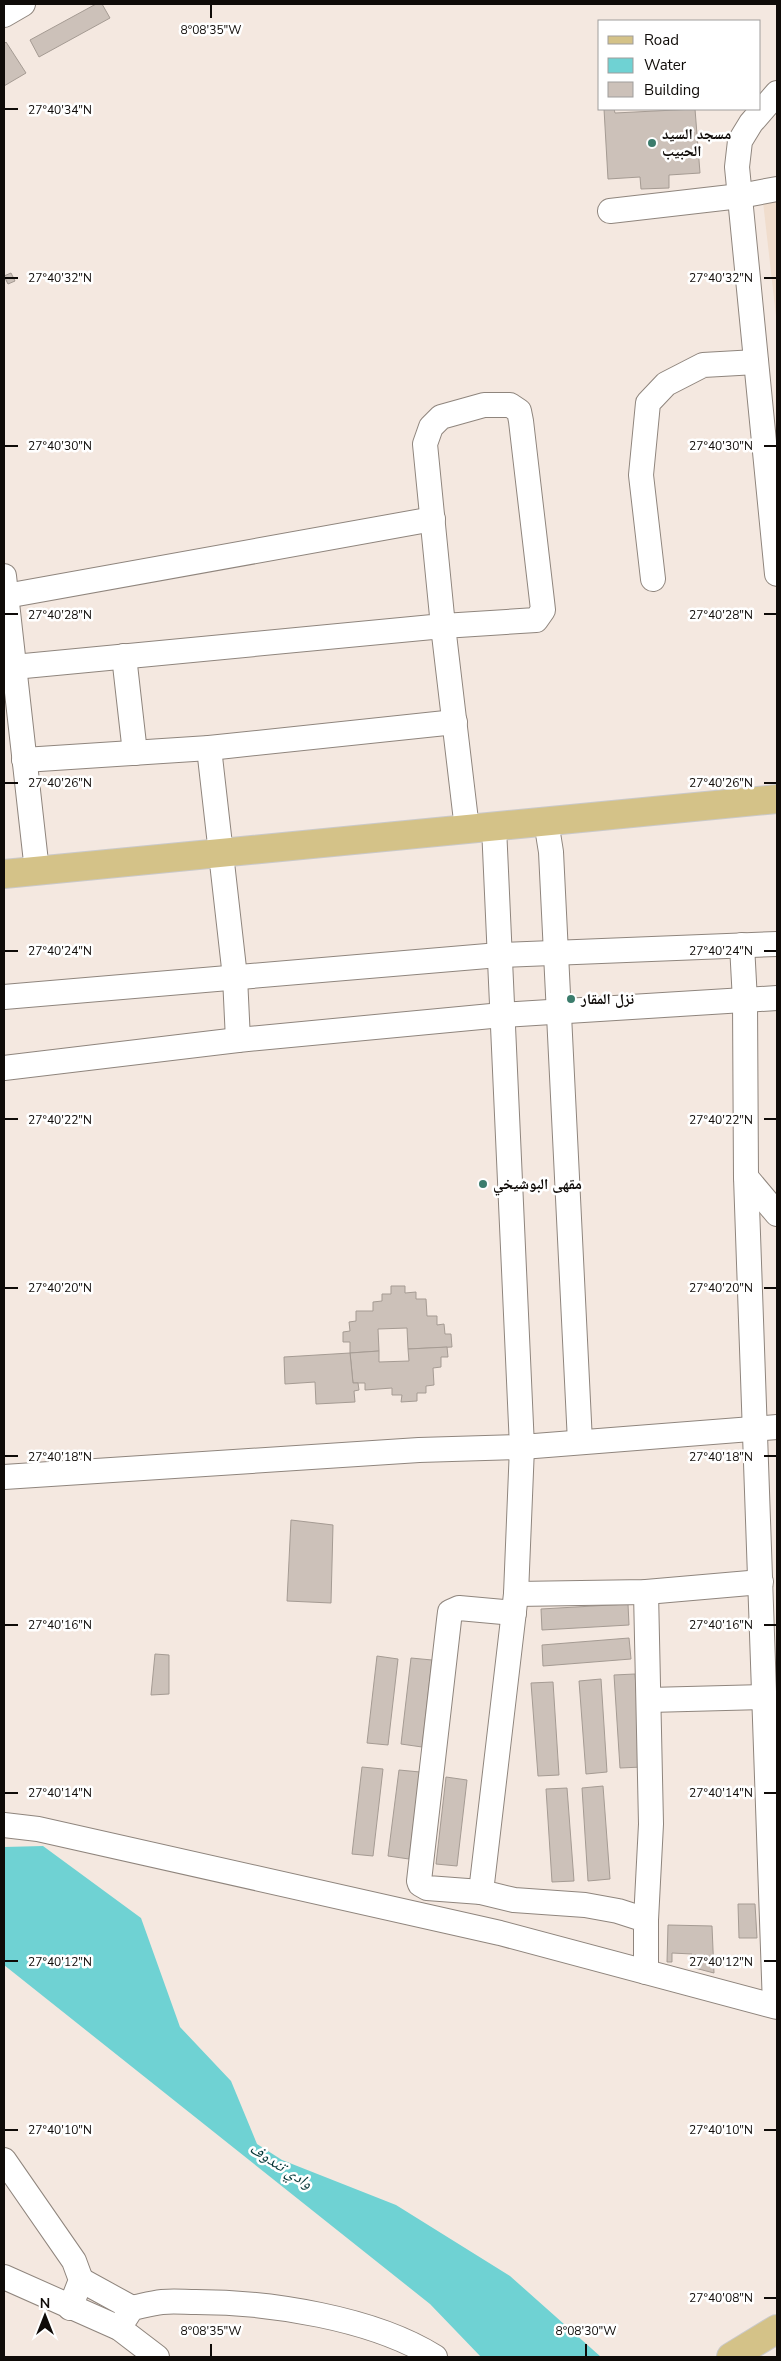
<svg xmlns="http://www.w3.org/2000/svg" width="781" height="2361" font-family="'Nunito Sans','Noto Naskh Arabic',sans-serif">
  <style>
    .medical { fill: #f0ddcd }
    .water { fill: #6fd2d3 }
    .building { fill: #ccc1b9; stroke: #a59b93 }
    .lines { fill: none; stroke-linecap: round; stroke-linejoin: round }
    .minor-casing { stroke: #8f857d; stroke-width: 26 }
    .major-casing { stroke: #cac9c9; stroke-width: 30 }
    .minor { stroke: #fff; stroke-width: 24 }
    .major { stroke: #d4c288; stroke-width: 28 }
    .ticks { fill: none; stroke: #0f0b08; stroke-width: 2 }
    .poi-dot { fill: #3b7c6c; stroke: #fff; stroke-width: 2 }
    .labels { text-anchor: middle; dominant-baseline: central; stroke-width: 5; stroke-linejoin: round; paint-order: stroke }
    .poi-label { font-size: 15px; font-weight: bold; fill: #0f0b08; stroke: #fff; text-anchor: start }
    .water-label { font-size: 16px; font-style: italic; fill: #003334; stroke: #fff }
    .ticks-label { font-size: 12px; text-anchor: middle; fill: #0f0b08; stroke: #fff; stroke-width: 5; stroke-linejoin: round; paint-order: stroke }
  </style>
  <rect width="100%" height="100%" fill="#f4e8e0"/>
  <!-- medical -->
  <path class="medical" d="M777 199V325L763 202Z"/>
  <!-- water -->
  <path class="water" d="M43 1846 141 1918 180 2027 231 2081 257 2144 282 2160 396 2205 510 2276 601 2357H481L430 2304 4 1965V1847Z"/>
  <!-- building -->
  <g class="building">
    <path d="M96 4H102L110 18 39 57 30 40Z"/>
    <path d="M6 42 26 73 4 86V44Z"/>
    <path d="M604 109H614L615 113 695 109 700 173 669 175V188L641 189 640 177 608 179Z"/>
    <path d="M11 273 15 281 8 284 4 276Z"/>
    <path d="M391 1286H405V1293L416 1292V1299H426L427 1316H437V1325L444 1324 445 1334H451L452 1347 408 1349 407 1328 378 1329 379 1351 350 1353V1342H343V1332L350 1331 349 1322 356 1321V1311H373V1302L382 1301V1294H391Z"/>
    <path d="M447 1347 448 1357H441V1367L433 1368 434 1385 426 1386V1393H417V1401L401 1402 402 1395H392V1388L365 1390V1383H353L350 1353 379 1351V1362L409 1361 408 1349Z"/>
    <path d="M350 1353 353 1383H358L359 1390 354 1391 355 1402 316 1404 315 1382 285 1384 284 1357Z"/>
    <path d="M291 1520 333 1525 331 1603 287 1601Z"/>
    <path d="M628 1604 629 1625 542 1630 541 1609Z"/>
    <path d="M629 1638 631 1659 543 1666 542 1645Z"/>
    <path d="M155 1654 169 1655V1694L151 1695Z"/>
    <path d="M377 1656 398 1659 388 1745 367 1743Z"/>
    <path d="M411 1658 432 1660 422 1747 401 1744Z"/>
    <path d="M635 1674 642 1767 620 1768 614 1675Z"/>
    <path d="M601 1679 607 1772 586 1774 579 1681Z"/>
    <path d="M553 1682 559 1775 538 1776 531 1683Z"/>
    <path d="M362 1767 383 1769 373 1856 352 1854Z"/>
    <path d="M399 1770 420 1772 409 1859 388 1856Z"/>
    <path d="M446 1777 467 1780 457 1866 436 1864Z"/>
    <path d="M603 1786 610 1879 588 1881 582 1788Z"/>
    <path d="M567 1788 574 1881 552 1882 546 1789Z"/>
    <path d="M738 1904H755L757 1938H739Z"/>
    <path d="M668 1925 712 1926 714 1973 691 1967 692 1954 672 1953V1962H667Z"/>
  </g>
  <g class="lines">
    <!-- minor casing -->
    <g class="minor-casing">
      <g id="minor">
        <path d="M4 15 23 4"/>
        <path d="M777 93 751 123 740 141 737 167 777 574"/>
        <path d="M610 211 740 196 777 189"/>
        <path d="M4 576 37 871"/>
        <path d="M653 579 641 475 648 403 666 384 703 365 756 362"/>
        <path d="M6 596 433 519"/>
        <path d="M124 656 135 753"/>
        <path d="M14 667 443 626 536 620 543 610 542 601 521 421 519 411 510 405H484L441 417 431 427 425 444 443 626 467 829"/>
        <path d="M209 748 235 977 238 1040"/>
        <path d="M24 760 209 748 455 722"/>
        <path d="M546 821 551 852 580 1442"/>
        <path d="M494 827 522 1447 516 1594 481 1892 514 1900 585 1905 618 1911 646 1920V1972"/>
        <path d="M742 945 745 1001 746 1177 775 2006"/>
        <path d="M4 997 499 955 777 944"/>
        <path d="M4 1068 238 1040 502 1015 777 998"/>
        <path d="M746 1177 777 1214"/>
        <path d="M4 1477 419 1450 522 1447 777 1427"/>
        <path d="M646 1592 651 1824 646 1920"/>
        <path d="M516 1594 646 1592 761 1582"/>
        <path d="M649 1700 765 1697"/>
        <path d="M4 1825 38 1829 500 1933 777 2007"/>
        <path d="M481 1892 427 1888 420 1884 419 1881 449 1620 450 1612 459 1608 514 1613"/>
        <path d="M4 2160 74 2261 81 2280 70 2308"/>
        <path d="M4 2277 119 2328 157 2357"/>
        <path d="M81 2280 132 2308"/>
        <path d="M119 2328 132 2308C142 2306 152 2303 162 2302 173 2301 185 2302 196 2302 269 2302 373 2318 435 2357"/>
      </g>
    </g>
    <!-- major casing -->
    <g class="major-casing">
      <g id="major">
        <path d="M4 874 777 799"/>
        <path d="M731 2357 777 2329"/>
      </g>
    </g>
    <!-- minor -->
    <use href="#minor" class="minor"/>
    <!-- major -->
    <use href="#major" class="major"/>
  </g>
  <!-- ticks -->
  <path class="ticks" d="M211 5V18M5 109H18M5 278H18M764 278H776M5 446H18M764 446H776M5 614H18M764 614H776M5 783H18M764 783H776M5 951H18M764 951H776M5 1119H18M764 1119H776M5 1288H18M764 1288H776M5 1456H18M764 1456H776M5 1625H18M764 1625H776M5 1793H18M764 1793H776M5 1961H18M764 1961H776M5 2130H18M764 2130H776M764 2298H776M211 2344V2356M586 2344V2356"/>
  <!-- markers -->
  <g class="poi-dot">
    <circle cx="652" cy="143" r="5"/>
    <circle cx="571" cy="999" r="5"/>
    <circle cx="483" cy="1184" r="5"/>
  </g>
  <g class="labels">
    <!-- poi labels -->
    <g class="poi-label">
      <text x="662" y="134">مسجد السيد<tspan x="662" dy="17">الحبيب</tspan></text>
      <text x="581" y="999">نزل المقار</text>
      <text x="493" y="1184">مقهى البوشيخي</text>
    </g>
    <!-- water labels -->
    <g class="water-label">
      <text transform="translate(281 2166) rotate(33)">وادي تندوف</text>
    </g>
  </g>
  <g class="ticks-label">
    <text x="211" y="34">8°08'35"W</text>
    <text x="60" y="114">27°40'34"N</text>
    <text x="60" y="282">27°40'32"N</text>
    <text x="721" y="282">27°40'32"N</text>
    <text x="60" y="450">27°40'30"N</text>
    <text x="721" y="450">27°40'30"N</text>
    <text x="60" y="619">27°40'28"N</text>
    <text x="721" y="619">27°40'28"N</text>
    <text x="60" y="787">27°40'26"N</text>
    <text x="721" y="787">27°40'26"N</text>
    <text x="60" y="955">27°40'24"N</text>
    <text x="721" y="955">27°40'24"N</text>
    <text x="60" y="1124">27°40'22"N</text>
    <text x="721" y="1124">27°40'22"N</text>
    <text x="60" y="1292">27°40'20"N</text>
    <text x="721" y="1292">27°40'20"N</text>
    <text x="60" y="1461">27°40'18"N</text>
    <text x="721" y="1461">27°40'18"N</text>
    <text x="60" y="1629">27°40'16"N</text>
    <text x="721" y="1629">27°40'16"N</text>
    <text x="60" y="1797">27°40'14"N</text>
    <text x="721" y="1797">27°40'14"N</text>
    <text x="60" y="1966">27°40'12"N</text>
    <text x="721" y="1966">27°40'12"N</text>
    <text x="60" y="2134">27°40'10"N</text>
    <text x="721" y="2134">27°40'10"N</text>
    <text x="721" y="2302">27°40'08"N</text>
    <text x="211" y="2335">8°08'35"W</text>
    <text x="586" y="2335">8°08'30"W</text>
  </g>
  <!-- border -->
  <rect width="781" height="2361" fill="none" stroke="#0f0b08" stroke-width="10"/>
  <!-- legend -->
  <rect x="598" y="20" width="162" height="90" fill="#ffffff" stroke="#9f9d9c"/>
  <rect x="608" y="36" width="25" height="8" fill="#d4c288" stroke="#9f9d9c"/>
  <text x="644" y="45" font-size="15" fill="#0f0b08">Road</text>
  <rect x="608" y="58" width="25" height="15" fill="#6fd2d3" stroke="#9f9d9c"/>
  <text x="644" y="70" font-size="15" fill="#0f0b08">Water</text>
  <rect x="608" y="82" width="25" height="15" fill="#ccc1b9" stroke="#9f9d9c"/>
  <text x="644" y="95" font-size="15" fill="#0f0b08">Building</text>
  <!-- north arrow -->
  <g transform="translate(45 2316)" stroke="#ffffff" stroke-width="4" paint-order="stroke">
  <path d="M0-4L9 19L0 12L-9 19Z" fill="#0f0b08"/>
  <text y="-8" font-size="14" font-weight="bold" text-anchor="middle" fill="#0f0b08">N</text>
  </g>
</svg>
